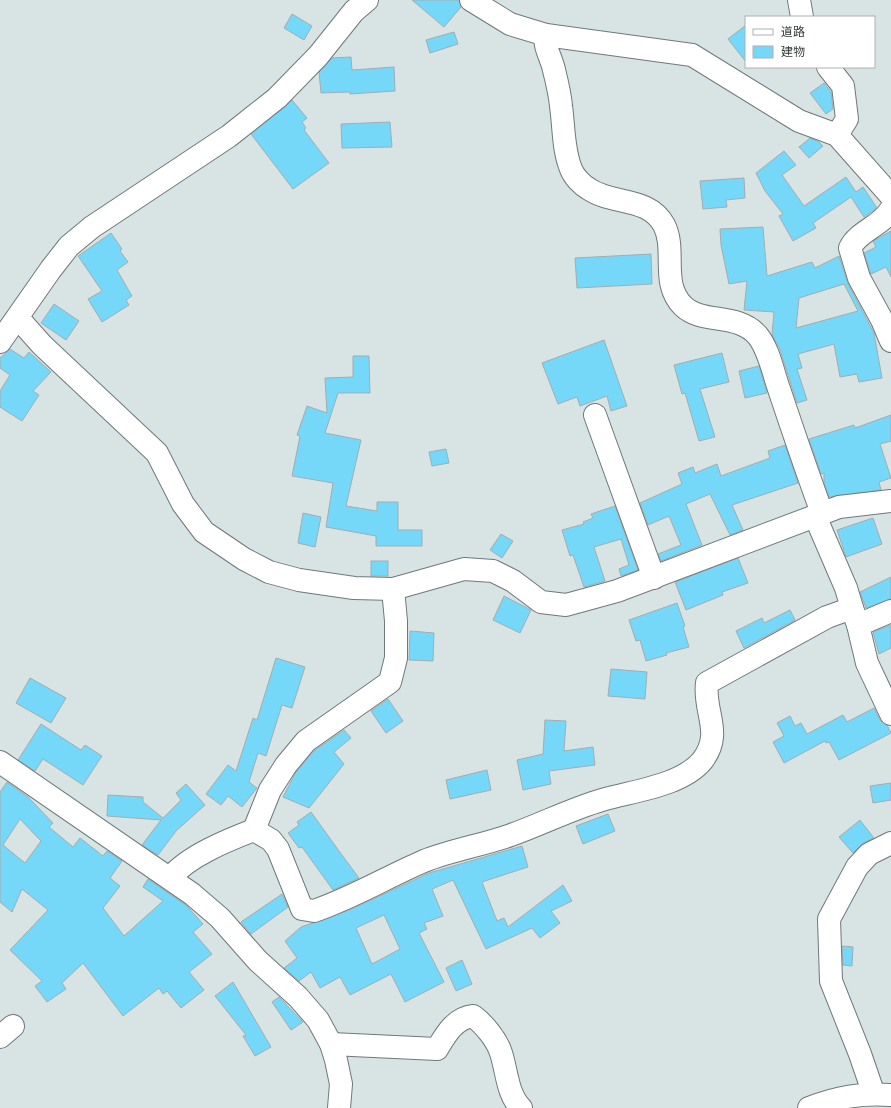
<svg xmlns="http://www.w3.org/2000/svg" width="891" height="1108" font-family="'Libre Baskerville','Noto Sans JP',serif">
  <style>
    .building { fill: #75d8f8; stroke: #a2adb1; fill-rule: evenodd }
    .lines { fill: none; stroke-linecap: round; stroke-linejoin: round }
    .minor-casing { stroke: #6e7979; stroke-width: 24 }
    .minor { stroke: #fff; stroke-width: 22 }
  </style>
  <rect width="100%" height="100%" fill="#d8e4e4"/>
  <!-- building -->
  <g class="building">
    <path d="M412 0H459L461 7 444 27Z"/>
    <path d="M292 14 312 26 304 40 284 28Z"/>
    <path d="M746 25V62L728 39Z"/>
    <path d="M454 32 458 44 430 53 426 40Z"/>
    <path d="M351 57 352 70 394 67 395 91 350 94V92L321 93 319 72 332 58Z"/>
    <path d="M824 83 831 92 833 109 826 114 810 93Z"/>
    <path d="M292 100 307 118 302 122 306 128 304 130 329 163 293 189 251 134Z"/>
    <path d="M390 122 392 147 342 148 341 124Z"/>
    <path d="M810 138 819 142 823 146 809 158 799 147Z"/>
    <path d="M784 151 796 165 782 175 804 206 846 177 856 192 863 187 877 208 864 217 851 197 813 223 816 228 793 241 779 216 783 214 765 191 756 173Z"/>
    <path d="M744 178 745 198 726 200 727 207 703 209 700 181Z"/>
    <path d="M763 227 767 276 812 262 815 268 839 256 848 284 874 333 882 378 859 382 857 374 840 377 834 344 798 354 802 368 797 369 807 400 797 403 780 350 772 334 774 312 744 310 747 281 729 284 721 245 720 229ZM844 284 858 311 796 328 799 298Z"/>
    <path d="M891 231V277L886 267 871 274 864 253 876 247 873 241Z"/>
    <path d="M111 233 122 249 120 251 128 262 117 270 132 296 126 300 129 305 102 322 88 299 102 291 78 256Z"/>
    <path d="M651 254 652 284 577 288 575 258Z"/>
    <path d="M54 304 79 321 66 340 41 323Z"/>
    <path d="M604 340 627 406 611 411 607 396 580 406 577 397 558 404 542 363Z"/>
    <path d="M10 349 24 358 29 352 51 372 33 391 39 395 22 421 0 407V391L10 375 0 368V358Z"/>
    <path d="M722 353 729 382 700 389 715 437 699 441 685 393 682 394 674 365Z"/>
    <path d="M353 356H369L370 393H338L325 433 361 440 346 506 377 511V502H398V530H422V546H376V536L326 527 333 483 292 476 300 436 297 435 307 406 327 413 325 378 353 377Z"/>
    <path d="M759 366 767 393 745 398 739 371Z"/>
    <path d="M891 415V441L880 444 891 478 879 482 881 490 829 497 824 483V473L821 474 809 439 854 425 855 428Z"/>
    <path d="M785 445 798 483 732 505 743 530 730 535 710 494 686 504 702 545 661 561 658 554 681 545 669 516 648 525 640 503 682 484 678 473 693 467 695 473 717 464 721 476 770 458 768 451Z"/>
    <path d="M446 449 449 463 432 466 429 452Z"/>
    <path d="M615 506 638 570 621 576 619 569 629 565 621 539 594 547 605 581 584 587 573 555 570 556 562 530 584 524 583 522 593 518 591 514Z"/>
    <path d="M303 513 321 517 315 547 298 543Z"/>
    <path d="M873 518 882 544 846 557 837 530Z"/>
    <path d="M501 534 513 541 502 558 490 550Z"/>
    <path d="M738 558 748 583 722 592 723 595 686 610 675 582Z"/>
    <rect x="371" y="561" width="17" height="15"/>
    <path d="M891 577V599L866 608 860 592Z"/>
    <path d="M504 596 531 610 520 633 493 620Z"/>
    <path d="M677 603 685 626 683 627 689 647 666 653 667 655 646 661 640 640 636 641 629 620Z"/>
    <path d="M790 610 795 620 744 648 736 631 762 618 764 623Z"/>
    <path d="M891 625V648L879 654 873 632Z"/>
    <path d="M410 631 434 633 433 661 409 660Z"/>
    <path d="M276 658 305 667 292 708 282 705 266 756 258 753 249 782 257 788 242 807 228 796 221 805 206 794 228 765 236 771 253 718 257 720Z"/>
    <path d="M611 669 647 672 645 699 608 696Z"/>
    <path d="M30 678 66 698 51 723 16 703Z"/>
    <path d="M388 699 403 721 386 733 371 711Z"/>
    <path d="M874 708 880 720 887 725 891 733 839 760 829 742 826 743 825 741 784 763 773 742 784 736 777 723 790 716 795 726 801 723 807 734 843 715 847 722Z"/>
    <path d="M545 720 566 721 564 751 593 747 595 765 549 771 551 784 523 790 517 760 543 754Z"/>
    <path d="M41 724 81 750 85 745 102 756 83 785 43 759 35 771 18 760Z"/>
    <path d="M344 730 351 738 334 752 344 764 309 808 283 797 296 772 315 750Z"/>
    <path d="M487 770 491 790 450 799 446 780Z"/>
    <path d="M7 782 28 797 53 823 49 827 73 847 80 838 103 856 107 851 122 861 110 878 120 886 103 908 124 936 163 901 143 887 148 879 187 906 203 924 193 932 212 954 189 972 204 990 181 1008 167 991 163 994 159 988 123 1016 83 963 62 983 66 989 47 1002 35 986 42 981 10 950 48 910 22 889 12 912 0 902V792ZM20 819 41 841 25 863 3 845Z"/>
    <path d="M891 783V800L873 803 870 786Z"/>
    <path d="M186 784 205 805 176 831 158 855 142 845 161 820 107 816 108 795 143 797V802L163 818 181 800 176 793Z"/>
    <path d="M311 812 339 851 359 878 333 890 302 847 299 848 288 833 299 825 297 822Z"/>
    <path d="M608 814 615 831 583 844 576 826Z"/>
    <path d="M860 820 874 838 863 843 853 853 839 837Z"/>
    <path d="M522 846 528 867 482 882 497 921 504 918 508 927 563 885 572 901 551 911 560 923 540 938 532 928 486 949 453 880 432 889 443 916 424 923 427 929 419 933 444 982 405 1002 391 974 350 995 340 977 320 988 311 972 299 981 284 968 297 958 285 941 301 927 347 911 429 873ZM384 915 400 949 372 964 356 928Z"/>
    <path d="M282 894 288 907 251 934 241 922Z"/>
    <path d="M842 946 853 947 852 966 843 965Z"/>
    <path d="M462 960 472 984 456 991 446 968Z"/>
    <path d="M233 982 271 1047 255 1056 243 1036 246 1035 215 996Z"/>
    <path d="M279 997 303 1022 291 1030 272 1002Z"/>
  </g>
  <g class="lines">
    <!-- minor casing -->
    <g class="minor-casing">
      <g id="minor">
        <path d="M471 0 510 24 546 35 692 55 799 121 837 135 891 196"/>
        <path d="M799 0 802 17"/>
        <path d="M546 35C543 46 552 59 554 70 557 82 560 94 561 106 564 127 563 150 571 169 574 177 582 185 589 189 612 205 648 196 664 225 677 250 660 283 683 306 703 325 738 312 758 336 769 350 773 372 779 389 793 431 807 472 822 513"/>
        <path d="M828 67 843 86 847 119 837 135"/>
        <path d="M891 209C882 226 858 231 850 248L859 278 882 320 891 341"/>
        <path d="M18 318 42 345 157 453 183 504 204 532 244 559 269 572 299 580 354 588 393 589 464 569 493 571 513 581 541 602 566 605 617 591 839 507 891 501"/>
        <path d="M0 342 51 269 69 246 92 227 229 136 277 98 318 56 354 11 367 0"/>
        <path d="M595 415 654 578"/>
        <path d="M852 608 858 625 867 663 891 714"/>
        <path d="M858 625 891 611"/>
        <path d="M0 762 192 894 220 918 258 961 298 997 318 1020 331 1044 336 1060 341 1084 339 1108"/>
        <path d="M254 830 270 790 286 765 306 741 390 682 396 658V621L393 589"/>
        <path d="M170 878C188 856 228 840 254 830L271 840 278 849 302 909 314 911C352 898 387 877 424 861 452 850 483 845 511 835 542 824 571 809 602 800 632 791 681 786 702 761 724 733 703 712 707 683L827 617 852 608 846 588 815 516"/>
        <path d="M0 1037 13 1026"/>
        <path d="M331 1044 437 1049C446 1034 455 1018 473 1016 484 1024 497 1040 501 1053 507 1071 507 1094 521 1108"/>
        <path d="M871 1093V1086L860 1054 831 981 829 919 857 867 869 854 891 843"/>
        <path d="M809 1108C838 1097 860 1093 891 1095"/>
      </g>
    </g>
    <!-- minor -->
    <use href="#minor" class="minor"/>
  </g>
  <!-- legend -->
  <rect x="745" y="16" width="130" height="52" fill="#ffffff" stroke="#aeb0af"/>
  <rect x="753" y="29" width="20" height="6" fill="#ffffff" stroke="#aeb0af"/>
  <text x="781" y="36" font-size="12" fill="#343938">道路</text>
  <rect x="753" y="46" width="20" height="12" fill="#75d8f8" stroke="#aeb0af"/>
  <text x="781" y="56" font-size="12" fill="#343938">建物</text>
</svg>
